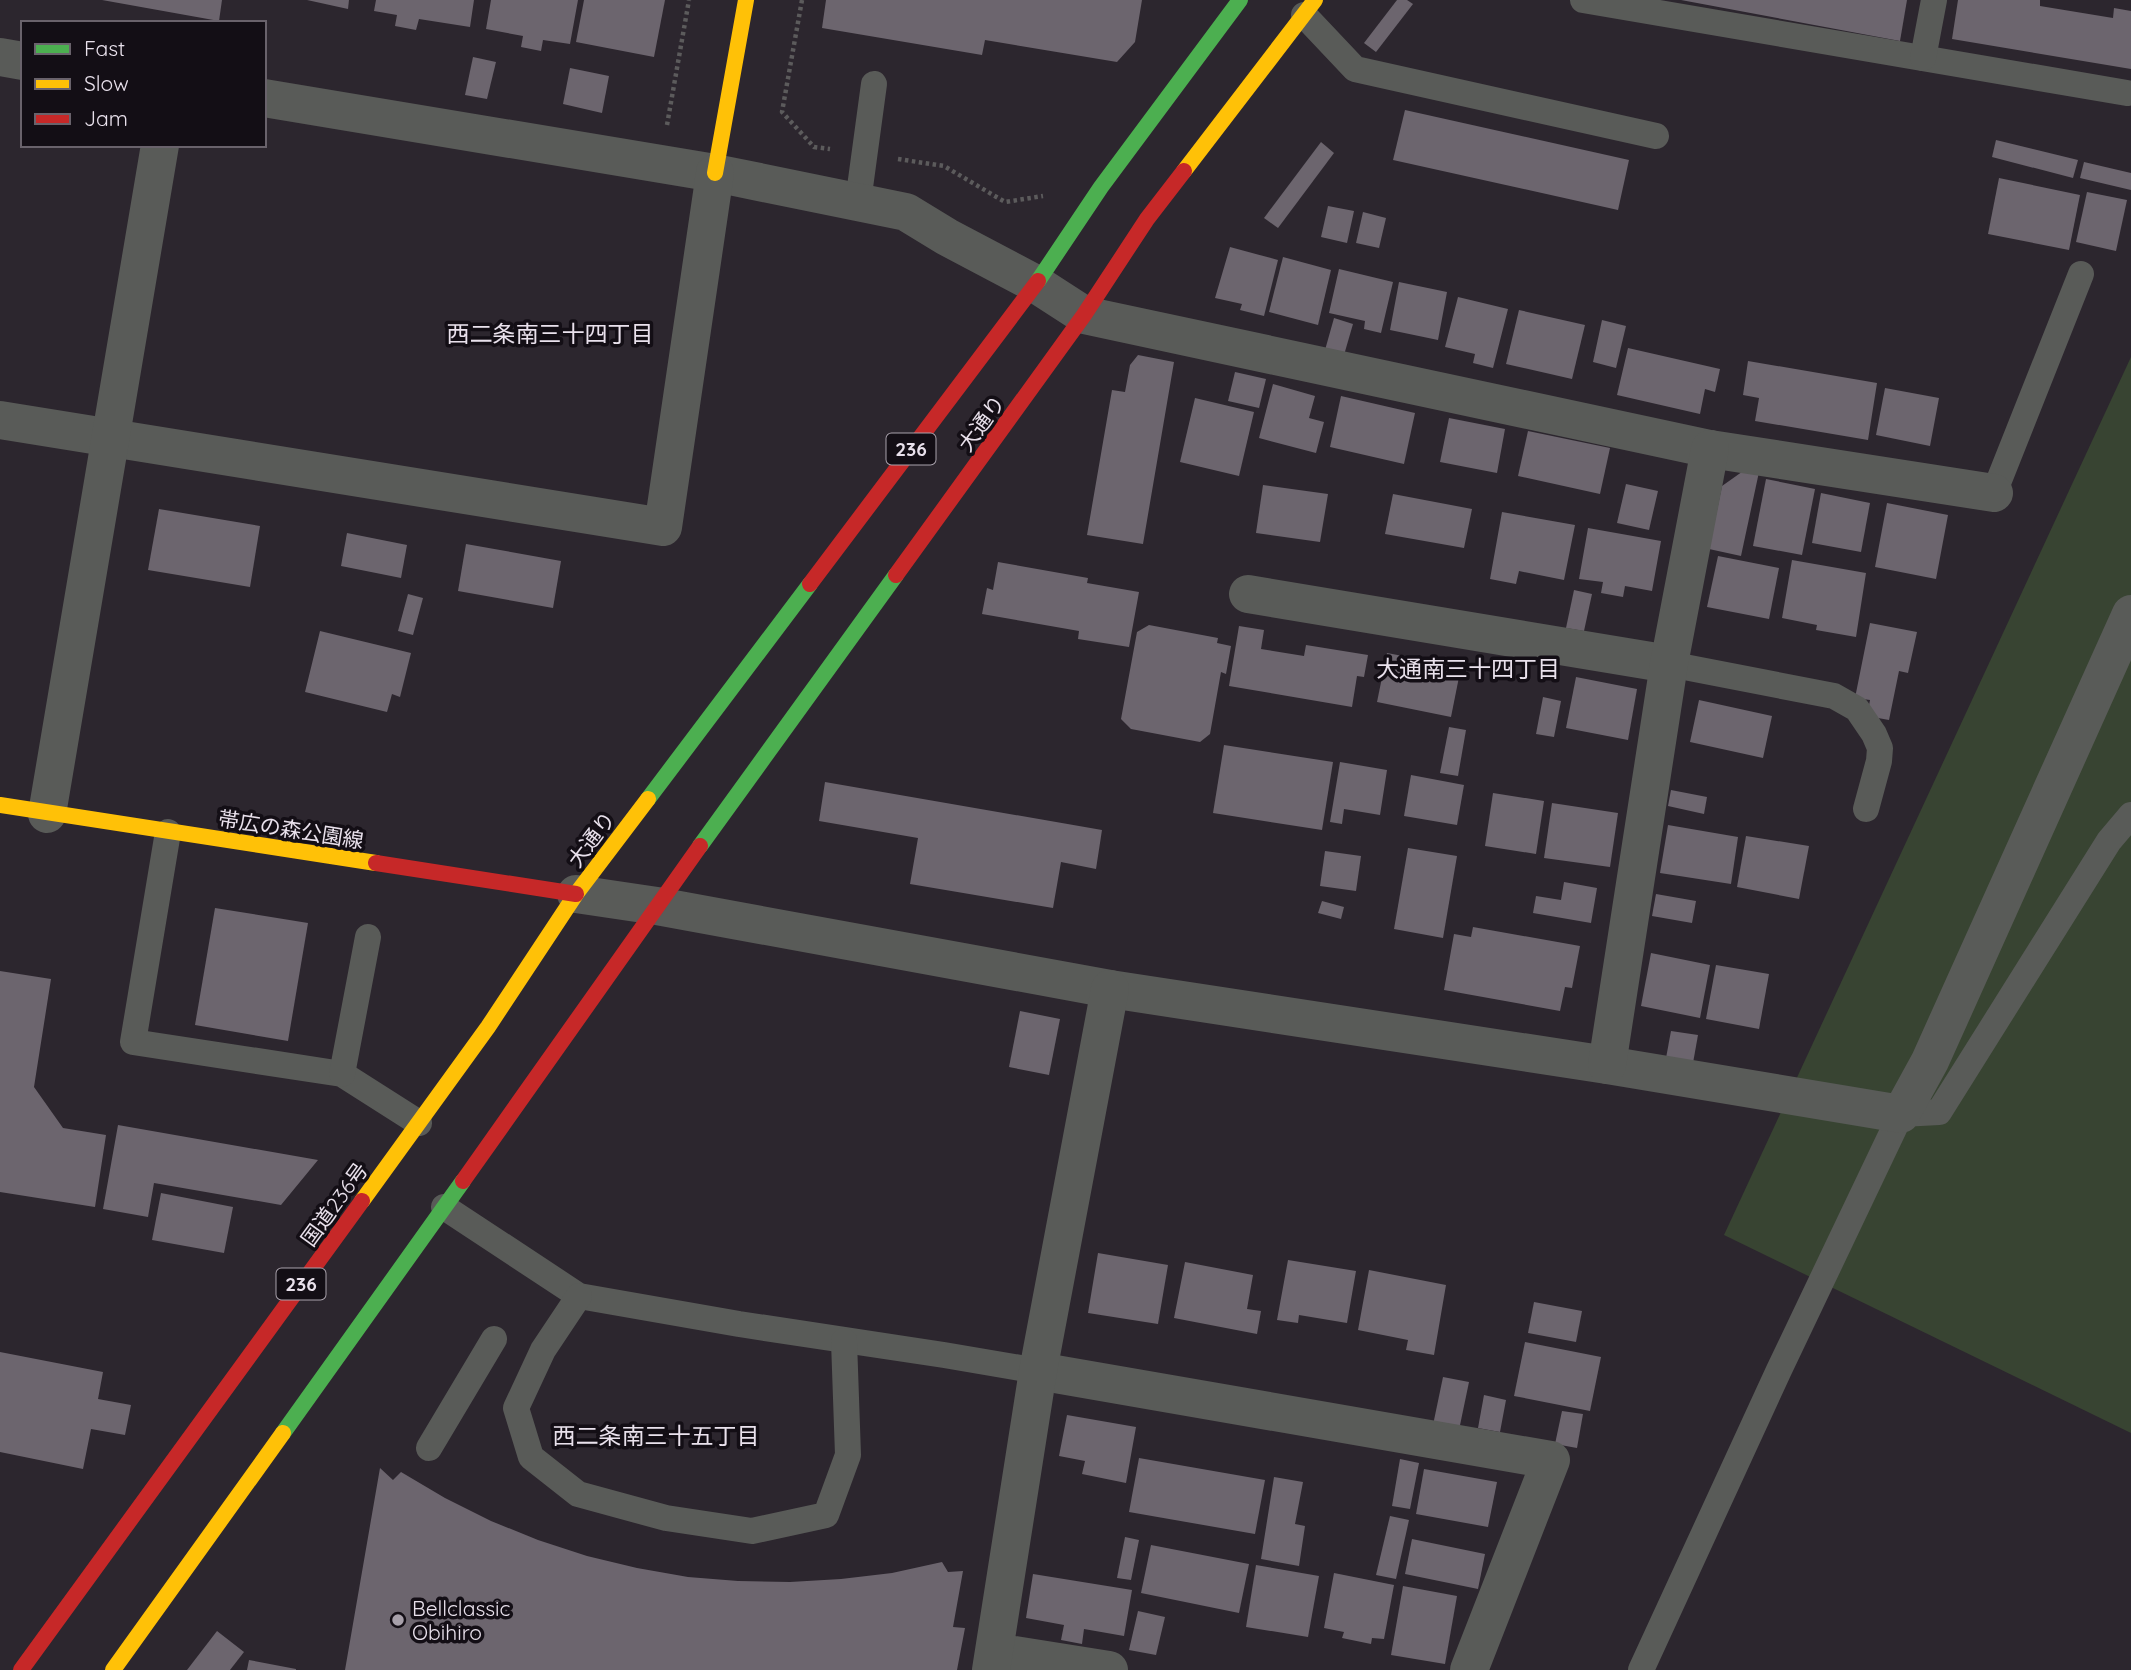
<svg xmlns="http://www.w3.org/2000/svg" width="2131" height="1670" font-family="Quicksand,'Noto Sans JP',sans-serif">
  <style>
    .green { fill: #384432 }
    .building { fill: #6c656e }
    .lines { fill: none; stroke-linecap: round; stroke-linejoin: round }
    .path { stroke: #5c5b5c; stroke-width: 4.5; stroke-dasharray: 3.5 3.5; stroke-linecap: butt }
    .lane { stroke: #595b58; stroke-width: 26 }
    .street { stroke: #595b58; stroke-width: 38 }
    .fast { stroke: #4caf50; stroke-width: 16 }
    .slow { stroke: #ffc107; stroke-width: 16 }
    .jam { stroke: #c62828; stroke-width: 16 }
    .poi-dot { fill: #a7a0aa; stroke: #130e15; stroke-width: 2.5 }
    .labels { text-anchor: middle; dominant-baseline: central; stroke-width: 7; stroke-linejoin: round; paint-order: stroke }
    .shield { fill: #130e15; stroke: #a9a2ac; stroke-width: 2 }
    .shield-label { font-size: 19px; font-weight: bold; fill: #e9e1ec }
    .street-label { font-size: 21px; fill: #e9e1ec; stroke: #130e15 }
    .poi-label { font-size: 21px; fill: #e9e1ec; stroke: #130e15; text-anchor: start }
    .neighbourhood-label { font-size: 23px; fill: #e9e1ec; stroke: #130e15 }
  </style>
  <rect width="100%" height="100%" fill="#2c262e"/>
  <!-- green -->
  <path class="green" d="M2131 357V1433L1724 1235Z"/>
  <!-- building -->
  <g class="building">
    <path d="M102 0H222L219 21Z"/>
    <path d="M307 0H349L348 9Z"/>
    <path d="M376 0H474L470 27 419 19 416 30 395 26 397 15 374 11Z"/>
    <path d="M491 0H578L570 44 543 40 541 51 521 47 523 36 486 29Z"/>
    <path d="M584 0H665L654 57 576 42Z"/>
    <path d="M826 0H1142L1135 42 1117 62 985 40 982 55 822 28Z"/>
    <path d="M1397 0H1407L1413 4 1376 52 1364 43Z"/>
    <path d="M1681 0H1907L1900 41Z"/>
    <path d="M1958 0H2040V6L2113 18 2114 8 2131 11V69L1952 39Z"/>
    <path d="M473 57 496 62 487 99 465 95Z"/>
    <path d="M570 68 609 76 602 113 563 104Z"/>
    <path d="M1405 110 1629 160 1618 210 1393 160Z"/>
    <path d="M1996 140 2078 160 2073 178 1992 157Z"/>
    <path d="M1321 142 1334 153 1278 228 1264 218Z"/>
    <path d="M2084 162 2131 173V190L2080 178Z"/>
    <path d="M1999 178 2080 195 2069 250 1988 234Z"/>
    <path d="M2087 192 2127 200 2116 251 2076 242Z"/>
    <path d="M1328 206 1354 211 1347 243 1321 237Z"/>
    <path d="M1363 212 1386 218 1379 248 1356 243Z"/>
    <path d="M1230 247 1278 260 1264 316 1240 310 1242 304 1215 298Z"/>
    <path d="M1283 257 1331 270 1318 325 1269 312Z"/>
    <path d="M1339 269 1393 282 1381 333 1364 329 1365 321 1329 313Z"/>
    <path d="M1399 282 1447 292 1438 340 1390 330Z"/>
    <path d="M1458 297 1508 309 1493 368 1473 363 1475 354 1445 347Z"/>
    <path d="M1519 310 1585 325 1572 379 1506 364Z"/>
    <path d="M1334 318 1353 324 1344 355 1325 350Z"/>
    <path d="M1602 320 1626 326 1616 368 1593 362Z"/>
    <path d="M1628 348 1720 369 1715 392 1705 389 1700 414 1617 395Z"/>
    <path d="M1138 355 1174 362 1143 544 1087 535 1112 390 1125 392 1130 365Z"/>
    <path d="M1748 361 1877 383 1868 440 1755 421 1759 398 1743 395Z"/>
    <path d="M1235 372 1266 379 1259 408 1228 401Z"/>
    <path d="M1273 384 1315 396 1309 418 1324 422 1316 453 1259 438Z"/>
    <path d="M1885 388 1939 398 1930 446 1876 435Z"/>
    <path d="M1341 396 1415 413 1404 464 1330 447Z"/>
    <path d="M1195 398 1254 412 1239 476 1180 462Z"/>
    <path d="M1449 418 1505 429 1497 473 1440 462Z"/>
    <path d="M1528 431 1610 448 1600 494 1518 476Z"/>
    <path d="M1746 469 1759 472 1741 556 1709 549 1722 486Z"/>
    <path d="M1766 479 1815 489 1802 555 1753 546Z"/>
    <path d="M1626 484 1658 491 1649 530 1617 523Z"/>
    <path d="M1263 485 1328 494 1320 542 1256 533Z"/>
    <path d="M1821 493 1870 503 1861 552 1812 543Z"/>
    <path d="M1393 494 1472 509 1464 548 1385 534Z"/>
    <path d="M1887 503 1948 515 1936 579 1875 567Z"/>
    <path d="M159 509 260 526 250 587 148 570Z"/>
    <path d="M1502 512 1575 525 1564 580 1519 571 1516 584 1490 579Z"/>
    <path d="M1588 528 1661 541 1652 591 1625 586 1623 597 1601 593 1603 582 1579 579Z"/>
    <path d="M347 533 407 545 401 578 341 566Z"/>
    <path d="M466 544 561 561 553 608 458 591Z"/>
    <path d="M1718 556 1779 568 1769 619 1707 607Z"/>
    <path d="M1792 560 1866 573 1856 637 1816 630 1817 625 1782 618Z"/>
    <path d="M998 562 1088 578 1087 583 1139 592 1129 647 1078 639 1079 631 982 614 987 588 993 590Z"/>
    <path d="M1574 590 1592 594 1584 631 1566 628Z"/>
    <path d="M408 594 423 598 413 635 398 631Z"/>
    <path d="M1870 623 1917 632 1908 673 1899 671 1889 720 1867 716 1870 700 1855 698Z"/>
    <path d="M1149 625 1218 638 1217 643 1231 646 1226 674 1221 672 1210 734 1200 742 1131 729 1121 719 1137 632Z"/>
    <path d="M1239 626 1264 630 1261 649 1304 656 1306 645 1368 655 1364 677 1357 676 1352 707 1229 686Z"/>
    <path d="M320 631 411 653 400 697 392 694 387 712 305 692Z"/>
    <path d="M1387 653 1461 667 1451 717 1377 702Z"/>
    <path d="M1576 677 1637 689 1628 740 1566 728Z"/>
    <path d="M1543 697 1561 701 1554 737 1536 734Z"/>
    <path d="M1699 700 1772 716 1763 758 1690 742Z"/>
    <path d="M1449 727 1466 730 1458 776 1440 773Z"/>
    <path d="M1224 745 1333 762 1322 830 1213 813Z"/>
    <path d="M1340 762 1387 770 1380 815 1344 809 1342 824 1330 822Z"/>
    <path d="M1411 775 1464 785 1457 825 1404 816Z"/>
    <path d="M825 782 1102 830 1096 869 1061 862 1053 908 910 884 918 838 819 821Z"/>
    <path d="M1671 790 1707 797 1704 814 1668 806Z"/>
    <path d="M1493 793 1544 801 1536 854 1485 846Z"/>
    <path d="M1552 803 1618 813 1610 867 1544 858Z"/>
    <path d="M1668 825 1738 837 1731 884 1660 873Z"/>
    <path d="M1746 836 1809 846 1799 899 1737 887Z"/>
    <path d="M1408 848 1457 856 1443 938 1394 929Z"/>
    <path d="M1325 851 1361 856 1356 891 1320 886Z"/>
    <path d="M1564 882 1597 888 1591 923 1533 913 1536 896 1561 900Z"/>
    <path d="M1656 894 1696 901 1692 923 1652 916Z"/>
    <path d="M1322 901 1344 907 1341 919 1318 913Z"/>
    <path d="M215 908 308 923 288 1041 195 1025Z"/>
    <path d="M1473 927 1580 946 1572 988 1565 987 1560 1011 1444 990 1454 934 1471 937Z"/>
    <path d="M1651 953 1710 965 1700 1018 1641 1006Z"/>
    <path d="M1716 965 1769 974 1759 1029 1706 1019Z"/>
    <path d="M0 971 51 979 34 1087 63 1128 106 1135 95 1207 0 1192Z"/>
    <path d="M1020 1011 1060 1019 1049 1075 1009 1067Z"/>
    <path d="M1671 1031 1698 1035 1693 1063 1666 1058Z"/>
    <path d="M118 1125 318 1160 281 1205 154 1183 148 1217 103 1209Z"/>
    <path d="M161 1193 233 1207 224 1253 152 1240Z"/>
    <path d="M1098 1253 1168 1265 1158 1324 1088 1313Z"/>
    <path d="M1288 1260 1356 1271 1347 1323 1299 1315 1298 1323 1277 1320Z"/>
    <path d="M1185 1262 1253 1275 1247 1309 1261 1311 1257 1334 1174 1318Z"/>
    <path d="M1369 1270 1446 1285 1434 1355 1406 1350 1408 1340 1358 1330Z"/>
    <path d="M1534 1302 1582 1311 1576 1342 1528 1333Z"/>
    <path d="M1525 1342 1601 1357 1590 1411 1514 1396Z"/>
    <path d="M0 1352 103 1372 98 1399 131 1405 125 1435 91 1429 83 1469 0 1452Z"/>
    <path d="M1443 1377 1469 1382 1459 1430 1433 1425Z"/>
    <path d="M1484 1395 1506 1400 1500 1432 1478 1428Z"/>
    <path d="M1562 1411 1583 1414 1577 1448 1555 1444Z"/>
    <path d="M1067 1415 1136 1427 1126 1483 1082 1474 1085 1461 1059 1456Z"/>
    <path d="M1139 1458 1265 1480 1255 1534 1129 1512Z"/>
    <path d="M1400 1459 1419 1463 1410 1509 1392 1506Z"/>
    <path d="M380 1468 393 1480 401 1472 445 1498 491 1521 538 1540 587 1556 637 1568 688 1577 738 1581 790 1582 841 1579 892 1573 942 1562 948 1572 963 1571 953 1627 965 1628 957 1670H345Z"/>
    <path d="M1424 1469 1497 1482 1488 1527 1416 1514Z"/>
    <path d="M1274 1477 1303 1482 1295 1524 1305 1526 1299 1566 1261 1559Z"/>
    <path d="M1390 1516 1409 1520 1396 1579 1376 1575Z"/>
    <path d="M1125 1537 1139 1540 1131 1580 1117 1578Z"/>
    <path d="M1412 1539 1485 1554 1478 1589 1405 1574Z"/>
    <path d="M1151 1545 1249 1564 1239 1613 1141 1593Z"/>
    <path d="M1256 1565 1319 1576 1308 1637 1246 1627Z"/>
    <path d="M1334 1573 1394 1585 1384 1639 1372 1638 1371 1644 1342 1638 1344 1632 1324 1628Z"/>
    <path d="M1033 1574 1132 1590 1124 1636 1084 1629 1082 1644 1061 1640 1064 1625 1026 1618Z"/>
    <path d="M1403 1586 1457 1596 1445 1664 1391 1655Z"/>
    <path d="M1138 1611 1165 1617 1156 1655 1129 1650Z"/>
    <path d="M217 1631 244 1652 230 1670H187Z"/>
    <path d="M249 1660 296 1669V1670H247Z"/>
  </g>
  <g class="lines">
    <!-- path -->
    <g class="path">
      <path d="M802 0 782 112 814 147 830 149"/>
      <path d="M667 125 689 0"/>
      <path d="M898 159 944 166 1005 202 1043 196"/>
    </g>
    <!-- lane -->
    <g class="lane">
      <path d="M1583 0 2127 93"/>
      <path d="M1304 15 1355 69 1656 136"/>
      <path d="M1923 58 1934 0"/>
      <path d="M858 202 874 84"/>
      <path d="M1994 493 2081 274"/>
      <path d="M1669 664 1834 696 1857 709 1874 734 1880 748 1879 761 1866 809"/>
      <path d="M168 832 133 1042 342 1074 419 1123"/>
      <path d="M342 1074 368 937"/>
      <path d="M444 1207 579 1296 739 1324 944 1355 1038 1371"/>
      <path d="M579 1296 543 1350 516 1408 531 1457 578 1494 666 1518 752 1531 826 1515 848 1455 844 1341"/>
      <path d="M429 1448 494 1339"/>
      <path d="M1641 1670 1779 1370 1901 1114 1939 1112 2109 841 2131 815"/>
    </g>
    <!-- street -->
    <g class="street">
      <path d="M0 57 23 61"/>
      <path d="M264 98 715 173 906 212 947 237 1036 284 1084 315 1710 449 1994 493"/>
      <path d="M0 420 663 527 715 173"/>
      <path d="M1248 594 1669 664"/>
      <path d="M47 814 160 145"/>
      <path d="M576 894 657 906 1110 989 1607 1065 1901 1114 1930 1061 2131 614"/>
      <path d="M1607 1065 1669 664 1710 449"/>
      <path d="M1038 1371 1551 1460 1469 1670"/>
      <path d="M995 1652 1109 1670"/>
      <path d="M991 1670 1038 1371 1110 989"/>
    </g>
    <!-- fast -->
    <g class="fast">
      <path d="M1038 281 1101 187 1240 0"/>
      <path d="M648 799 810 584"/>
      <path d="M700 846 896 575"/>
      <path d="M283 1433 463 1181"/>
    </g>
    <!-- slow -->
    <g class="slow">
      <path d="M1184 171 1315 0"/>
      <path d="M715 173 746 0"/>
      <path d="M0 805 376 863"/>
      <path d="M362 1201 488 1027 576 894 648 799"/>
      <path d="M113 1670 283 1433"/>
    </g>
    <!-- jam -->
    <g class="jam">
      <path d="M896 575 1084 315 1147 219 1184 171"/>
      <path d="M810 584 1038 281"/>
      <path d="M376 863 576 894"/>
      <path d="M463 1181 700 846"/>
      <path d="M21 1670 362 1201"/>
    </g>
  </g>
  <!-- markers -->
  <circle class="poi-dot" cx="398" cy="1620" r="7"/>
  <g class="labels">
    <!-- shield labels -->
    <g class="shield">
      <rect x="886.5" y="433.5" width="49" height="31" rx="5"/>
      <rect x="276.5" y="1268.5" width="49" height="31" rx="5"/>
    </g>
    <g class="shield-label">
      <text x="911" y="449">236</text>
      <text x="301" y="1284">236</text>
    </g>
    <!-- street labels -->
    <g class="street-label">
      <text transform="translate(981 423) rotate(-54)">大通り</text>
      <text transform="translate(291 829) rotate(9)">帯広の森公園線</text>
      <text transform="translate(591 839) rotate(-53)">大通り</text>
      <text transform="translate(334 1204) rotate(-54)">国道236号</text>
    </g>
    <!-- poi labels -->
    <g class="poi-label">
      <text x="412" y="1608">Bellclassic<tspan x="412" dy="24">Obihiro</tspan></text>
    </g>
    <!-- neighbourhood labels -->
    <g class="neighbourhood-label">
      <text x="550" y="333">西二条南三十四丁目</text>
      <text x="1468" y="668">大通南三十四丁目</text>
      <text x="656" y="1435">西二条南三十五丁目</text>
    </g>
  </g>
  <!-- legend -->
  <rect x="21" y="21" width="245" height="126" fill="#130e15" stroke="#69626b" stroke-width="2"/>
  <rect x="35" y="44" width="35" height="10" fill="#4caf50" stroke="#69626b" stroke-width="2"/>
  <text x="84" y="56" font-size="21" fill="#e9e1ec">Fast</text>
  <rect x="35" y="79" width="35" height="10" fill="#ffc107" stroke="#69626b" stroke-width="2"/>
  <text x="84" y="91" font-size="21" fill="#e9e1ec">Slow</text>
  <rect x="35" y="114" width="35" height="10" fill="#c62828" stroke="#69626b" stroke-width="2"/>
  <text x="84" y="126" font-size="21" fill="#e9e1ec">Jam</text>
</svg>
